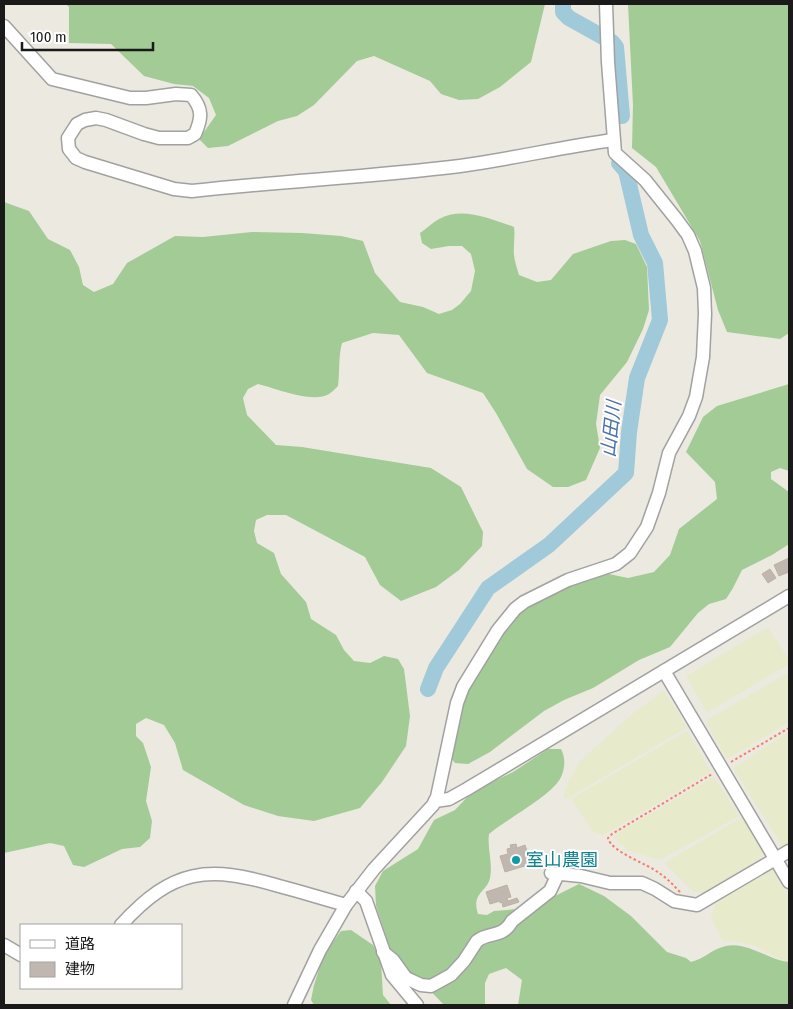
<svg xmlns="http://www.w3.org/2000/svg" width="793" height="1009" font-family="'Fira Sans Condensed','Noto Sans JP',sans-serif">
  <style>
    .farmland { fill: #e7ebcb }
    .forest { fill: #a2cb95 }
    .lines { fill: none; stroke-linecap: round; stroke-linejoin: round }
    .river { stroke: #a0c9d9; stroke-width: 16 }
    .building { fill: #c0b8b0; stroke: #bdb0a3 }
    .minor-casing { stroke: #a1a1a1; stroke-width: 15 }
    .path { stroke: #f67e67; stroke-width: 2; stroke-dasharray: 2.5 2.5; stroke-linecap: butt }
    .minor { stroke: #fff; stroke-width: 12 }
    .culture-dot { fill: #0f9aa8; stroke: #fff; stroke-width: 2 }
    .labels { text-anchor: middle; dominant-baseline: central; stroke-width: 4; stroke-linejoin: round; paint-order: stroke }
    .culture-label { font-size: 18px; fill: #0d838f; stroke: #fff; text-anchor: start }
    .water-label { font-size: 19px; font-style: italic; fill: #4a73a7; stroke: #fff }
  </style>
  <rect width="100%" height="100%" fill="#ece9e0"/>
  <!-- farmland -->
  <g class="farmland">
    <path d="M766 628 769 629 789 659V664L708 712 706 711 686 676Z"/>
    <path d="M789 672V722L729 758H726L707 724V720Z"/>
    <path d="M663 691 665 692 686 726V728L566 799 564 798 565 789 579 762 630 716Z"/>
    <path d="M685 732H688L710 771 709 773 603 835 592 831 572 800 573 798Z"/>
    <path d="M789 732V846L787 847H783L733 768Z"/>
    <path d="M713 777 715 778 739 816 660 860 629 851 613 837V836Z"/>
    <path d="M741 818 744 819 764 851 761 858 703 893 693 891 664 863Z"/>
    <path d="M766 869 773 870 789 896V960L788 961 780 959 755 946 735 941H723L711 918 716 900Z"/>
  </g>
  <!-- forest -->
  <g class="forest">
    <path d="M66 4H545L531 62 500 87 478 99 459 100 441 94 430 81 374 56 357 61 314 105 297 116 278 121 228 146 208 148 199 139 216 115 209 98 193 86 174 84 144 76 111 44 69 43V7Z"/>
    <path d="M628 4H789V333L780 339 727 332 718 310 700 241 656 167 632 148 633 105Z"/>
    <path d="M4 202 29 211 48 239 70 250 79 267 83 285 94 292 113 284 127 263 175 236 203 237 252 232 302 233 341 236 363 241 375 273 400 302 423 307 439 314 452 310 460 304 471 291 475 271 471 254 462 246H449L431 249 422 243 420 233C426 229 432 223 439 219 462 206 491 219 514 227 515 235 514 239 514 247 513 257 516 265 519 275L537 282 551 280 573 254 611 241 625 240 636 244 647 267 649 310 643 329 627 362 600 395 596 424 600 448 586 480 568 487H553L527 469 496 413 483 393 427 373 399 335 373 333 342 343C338 358 340 371 338 386 335 389 332 392 329 394 312 404 275 388 258 384L248 389 243 398 247 415 276 445 302 447 431 468 461 487 483 532 482 546 459 570 436 587 401 601 380 585 365 557 286 515H267L256 520 254 531 257 543 274 553 281 574 306 602 311 619 336 635 344 650 354 661 370 663 384 656 398 659 404 669 410 716 406 746 382 782 360 808 314 821 278 816 244 805 183 770 175 743 164 725 146 718 136 724V736L143 743 151 767 146 801 152 821 150 838 140 847 122 849 84 867 73 865 64 846 50 843 4 853Z"/>
    <path d="M789 384V471L780 468 771 472V479L789 492V544L772 555 742 570 733 588 726 599 709 604 698 613 670 647 639 660 593 688 564 700 544 711 490 752 468 764 455 763 451 758 459 703 521 603 604 573 628 578 654 572 670 555 679 529 717 499 715 482 686 452 703 417 717 406Z"/>
    <path d="M548 749H561C566 758 565 770 560 779 549 797 507 819 489 834 487 848 493 863 490 878 487 892 471 893 478 914L487 915 494 911 531 908 579 884 604 896 631 916 667 952 686 958 691 962C704 959 712 949 726 946 747 941 770 961 789 962V1005H518L522 980 506 968 489 974 485 983V1005H444L422 982 411 977 391 951 376 906 375 886 383 871 418 849 434 820 455 810 473 791 513 772Z"/>
    <path d="M351 930 373 945 381 962 383 995 391 1005H314L311 1000 314 985 324 954 341 931Z"/>
  </g>
  <g class="lines">
    <!-- river -->
    <g class="river">
      <path d="M563 4V12L569 18 603 37"/>
      <path d="M612 42 616 47 622 116"/>
      <path d="M428 689 436 668 488 588 549 545 626 473 629 432 637 378 660 320 655 263 641 235 626 171 619 163"/>
    </g>
  </g>
  <!-- building -->
  <g class="building">
    <path d="M789 558V572L779 576 774 565Z"/>
    <path d="M770 569 776 578 768 583 762 574Z"/>
    <path d="M516 844 517 848 525 845 531 864 505 872 500 856 508 854 507 849 511 848 510 845Z"/>
    <path d="M507 885 511 897 507 898 508 901 517 898 519 902 503 907 502 902 500 903V901L490 904 486 892Z"/>
  </g>
  <g class="lines">
    <!-- minor casing -->
    <g class="minor-casing">
      <g id="minor">
        <path d="M4 26 52 79 130 98H146L176 94 191 95C203 109 202 118 195 134L188 138H159L144 134 106 120 96 118 85 120 77 124 68 138 69 149 76 158 85 162 174 189 192 191C281 181 371 177 460 166 511 159 562 147 613 140"/>
        <path d="M664 671 789 882"/>
        <path d="M435 801 449 799 467 789 789 596"/>
        <path d="M551 873 581 876 610 883H642L655 889 674 901 697 905 789 851"/>
        <path d="M356 891 366 901 392 975 417 1005"/>
        <path d="M121 925C173 868 208 865 279 886 302 892 324 899 346 905"/>
        <path d="M4 945 21 955"/>
        <path d="M383 952 393 960 406 978 421 985 431 986 451 975 464 961 477 941C489 931 502 939 512 921L550 891 558 874"/>
        <path d="M294 1005 320 950 346 905 374 869 433 805 437 797 457 703 463 687 498 630 515 609 524 602 568 580 616 564 630 553 647 527 659 493 669 453 689 416 696 397 703 357 705 314 704 288 695 251 688 235 677 220 645 180 615 153 608 62 606 4"/>
      </g>
    </g>
    <!-- path -->
    <g class="path">
      <path d="M731 762 789 728"/>
      <path d="M680 892C673 885 667 878 659 873 648 864 611 852 608 838L612 834 712 774"/>
    </g>
    <!-- minor -->
    <use href="#minor" class="minor"/>
  </g>
  <!-- markers -->
  <circle class="culture-dot" cx="516" cy="860" r="5"/>
  <g class="labels">
    <!-- culture labels -->
    <g class="culture-label">
      <text x="526" y="860">室山農園</text>
    </g>
    <!-- water labels -->
    <g class="water-label">
      <text transform="translate(611 429) rotate(-84)">山田川</text>
    </g>
  </g>
  <!-- border -->
  <rect width="793" height="1009" fill="none" stroke="#1a1a1a" stroke-width="10"/>
  <!-- legend -->
  <rect x="20" y="924" width="162" height="65" fill="#ffffff" stroke="#a3a3a3"/>
  <rect x="30" y="940" width="25" height="8" fill="#ffffff" stroke="#a3a3a3"/>
  <text x="65" y="949" font-size="15" fill="#1a1a1a">道路</text>
  <rect x="30" y="962" width="25" height="15" fill="#c0b8b0" stroke="#a3a3a3"/>
  <text x="65" y="974" font-size="15" fill="#1a1a1a">建物</text>
  <!-- scale -->
  <path d="M22 42v8h131v-8" fill="none" stroke="#1a1a1a" stroke-width="2.5"/>
  <text x="30" y="42" font-size="15" fill="#1a1a1a" stroke="#ffffff" stroke-width="4" paint-order="stroke">100 m</text>
</svg>
